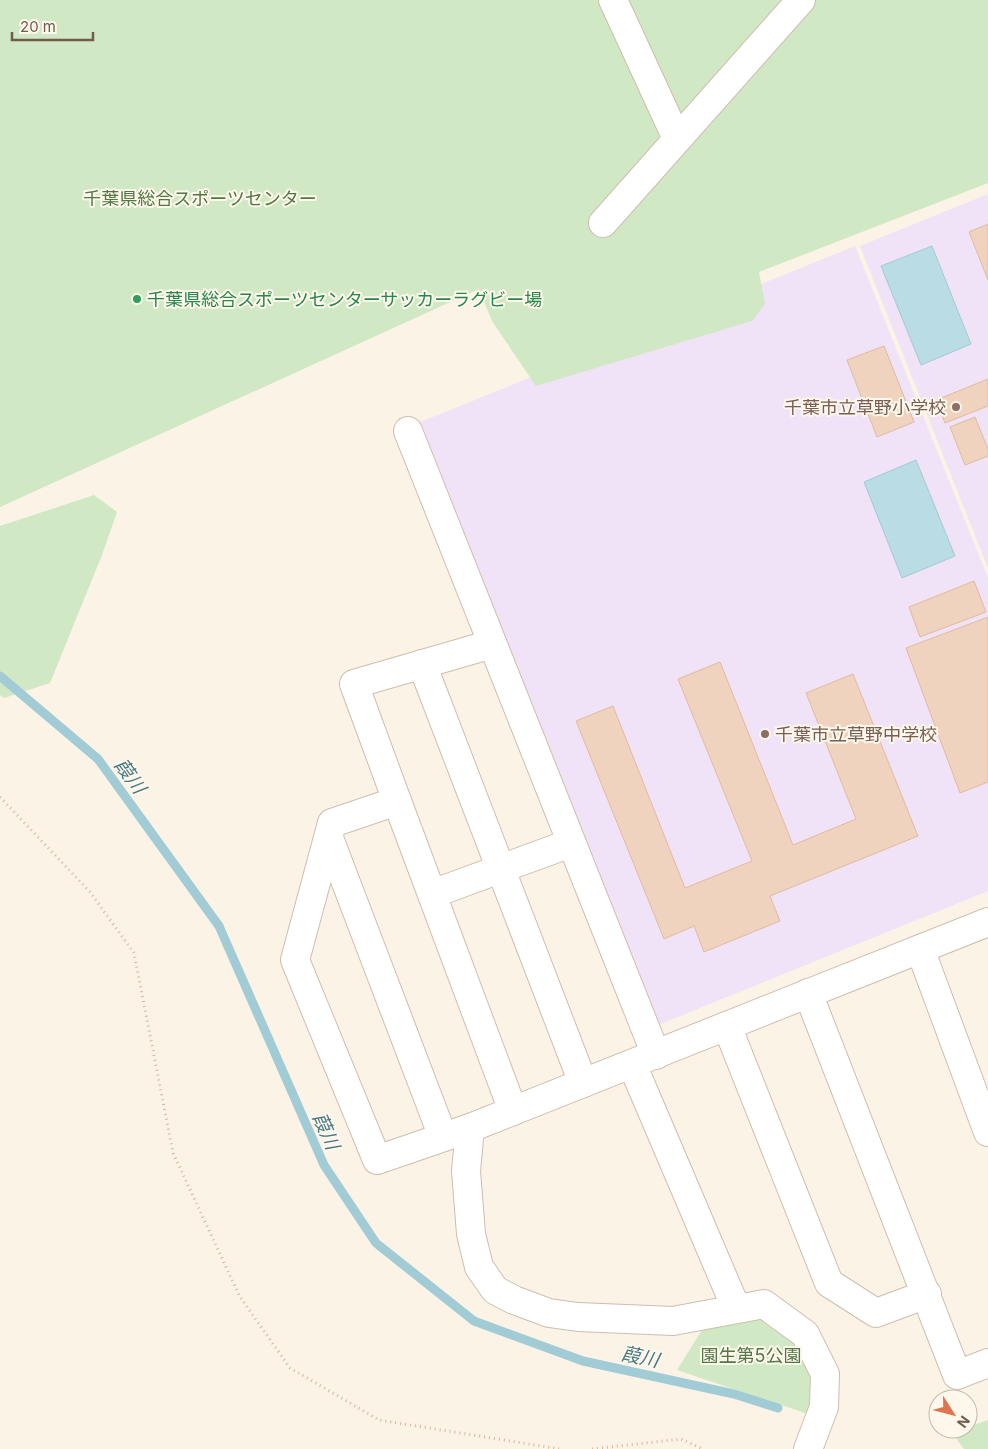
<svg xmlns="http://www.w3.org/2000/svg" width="988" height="1449" font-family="Inter,'Noto Sans JP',sans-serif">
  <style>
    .education { fill: #f0e2f7 }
    .green { fill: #d1e8c4 }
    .water { fill: #badce4; stroke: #a1cbd5 }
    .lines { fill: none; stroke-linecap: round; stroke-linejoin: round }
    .stream { stroke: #a1cbd5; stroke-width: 9 }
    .building { fill: #efd3be; stroke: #e1bb9f }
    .minor-casing { stroke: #cebeaf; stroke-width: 30 }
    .path { stroke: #d4b7a1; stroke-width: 3; stroke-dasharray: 1 4; stroke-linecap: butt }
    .minor { stroke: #fff; stroke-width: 28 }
    .leisure-dot { fill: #2e9e5b; stroke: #fef7eb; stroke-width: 2 }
    .education-dot { fill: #8d6e63; stroke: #fef7eb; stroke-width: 2 }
    .labels { text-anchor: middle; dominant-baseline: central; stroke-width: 4; stroke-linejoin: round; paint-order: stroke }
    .park-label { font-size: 18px; fill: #527844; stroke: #fef7eb }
    .leisure-label { font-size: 18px; fill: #27864d; stroke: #fef7eb; text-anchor: start }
    .education-label { font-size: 18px; fill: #785e54; stroke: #fef7eb; text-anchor: end }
    .water-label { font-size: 19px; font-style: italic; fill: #477985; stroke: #fef7eb }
  </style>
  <rect width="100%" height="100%" fill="#fbf3e5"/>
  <!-- education -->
  <g class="education">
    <path d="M988 194V568L860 246Z"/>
    <path d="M855 246 988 578V891L658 1025 418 423Z"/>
  </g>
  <!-- green -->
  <g class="green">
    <path d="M0 0H988V183L759 272 765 304 752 321 536 386 492 321 479 289 0 507Z"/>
    <path d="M94 495 117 512 102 555 50 683 4 698 0 695V526Z"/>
    <path d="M745 1316 767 1321 799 1342 814 1377 811 1415 677 1370 707 1322Z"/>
    <path d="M988 1420V1449H964L952 1433 968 1429V1427Z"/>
  </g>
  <!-- water -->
  <g class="water">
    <path d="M932 246 971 344 921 365 881 266Z"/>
    <path d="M916 460 955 556 902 578 864 482Z"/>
  </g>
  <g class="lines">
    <!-- stream -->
    <path class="stream" d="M0 676 98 759 219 926 324 1165 376 1243 474 1321 583 1361 734 1394 778 1408"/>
  </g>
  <!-- building -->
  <g class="building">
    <path d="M988 224V280L969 232Z"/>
    <path d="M884 346 914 422 877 437 847 360Z"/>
    <path d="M988 379V406L945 423 936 400Z"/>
    <path d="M975 417 988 449V456L965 465 950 427Z"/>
    <path d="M974 581 986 612 920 637 909 607Z"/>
    <path d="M988 617V782L960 793 906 648Z"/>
    <path d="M720 662 793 845 856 819 806 693 853 674 918 836 770 896 780 921 704 952 694 926 664 939 576 721 613 706 685 888 752 861 678 679Z"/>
  </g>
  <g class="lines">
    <!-- minor casing -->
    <g class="minor-casing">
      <g id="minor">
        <path d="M613 0 677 139"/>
        <path d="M603 223 801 0"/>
        <path d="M408 431 656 1055"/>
        <path d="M492 644 354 684 397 801 513 1111"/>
        <path d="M422 664 583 1083"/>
        <path d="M397 801 332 823 295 960 377 1160 470 1128 988 922"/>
        <path d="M329 838 443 1137"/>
        <path d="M432 894 571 843"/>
        <path d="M920 949 988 1132"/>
        <path d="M808 993 957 1375 988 1363"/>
        <path d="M727 1026 829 1283 876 1313 927 1294"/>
        <path d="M632 1064 736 1308"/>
        <path d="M470 1128 466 1171 471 1234 479 1267 495 1290 514 1300 549 1313 578 1317 673 1321 764 1304 805 1334 825 1374 824 1407 808 1449"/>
      </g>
    </g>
    <!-- path -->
    <g class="path">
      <path d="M0 797 90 892 134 953 173 1153 240 1297 290 1368 379 1420 560 1449"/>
      <path d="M592 1449 681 1439 703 1449"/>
    </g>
    <!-- minor -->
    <use href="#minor" class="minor"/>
  </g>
  <!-- markers -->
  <circle class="leisure-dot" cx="137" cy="299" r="5"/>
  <g class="education-dot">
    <circle cx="956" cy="407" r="5"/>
    <circle cx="765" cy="734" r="5"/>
  </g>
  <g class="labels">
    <!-- park labels -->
    <g class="park-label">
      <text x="200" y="198">千葉県総合スポーツセンター</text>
      <text x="751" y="1355">園生第5公園</text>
    </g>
    <!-- leisure labels -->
    <g class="leisure-label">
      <text x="147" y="299">千葉県総合スポーツセンターサッカーラグビー場</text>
    </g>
    <!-- education labels -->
    <g class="education-label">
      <text x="946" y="407">千葉市立草野小学校</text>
      <text x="775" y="734" text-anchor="start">千葉市立草野中学校</text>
    </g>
    <!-- water labels -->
    <g class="water-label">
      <text transform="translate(130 776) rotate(54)">葭川</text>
      <text transform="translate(326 1131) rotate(66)">葭川</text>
      <text transform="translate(640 1357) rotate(12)">葭川</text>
    </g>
  </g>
  <!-- north arrow -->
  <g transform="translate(953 1414) rotate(126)"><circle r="24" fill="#fef7eb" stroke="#c6b9ab"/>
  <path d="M0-4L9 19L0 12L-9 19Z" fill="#df7550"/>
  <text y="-8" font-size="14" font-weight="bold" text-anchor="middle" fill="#735b4b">N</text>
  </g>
  <!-- scale -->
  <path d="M12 32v8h81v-8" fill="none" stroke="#735b4b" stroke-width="2.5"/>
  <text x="20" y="32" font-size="15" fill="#735b4b" stroke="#fef7eb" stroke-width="4" paint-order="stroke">20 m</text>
</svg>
